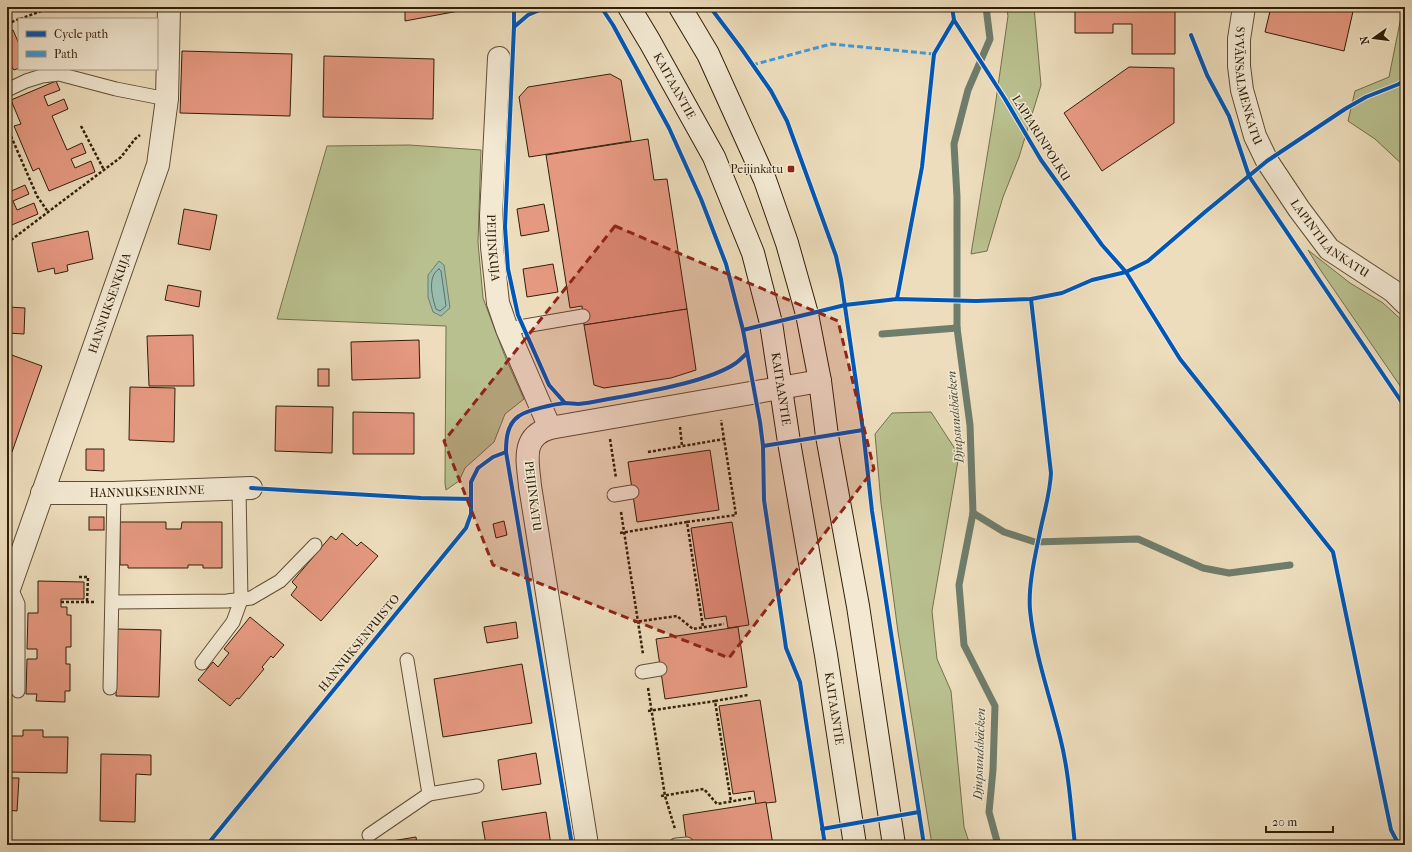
<svg xmlns="http://www.w3.org/2000/svg" width="1412" height="852" font-family="'IM FELL French Canon',serif">
  <style>
    .green { fill: #b9c08f; stroke: #75704c }
    .water { fill: #99bcae; stroke: #6f7d6c }
    .lines { fill: none; stroke-linecap: round; stroke-linejoin: round }
    .shore { stroke: #656e5b; stroke-width: 1 }
    .stream { stroke: #6f7d6c; stroke-width: 7 }
    .building { fill: #e69981; stroke: #311f08 }
    .service-casing { stroke: #604e35; stroke-width: 15 }
    .minor-casing { stroke: #604e35; stroke-width: 24 }
    .secondary-casing { stroke: #311f08; stroke-width: 24 }
    .path { stroke: #311f08; stroke-width: 2.5; stroke-dasharray: 3 2; stroke-linecap: butt }
    .service { stroke: #f3e9d3; stroke-width: 13 }
    .minor { stroke: #f3e9d3; stroke-width: 22 }
    .secondary { stroke: #f3e9d3; stroke-width: 22 }
    .quiet { stroke: #3e9bdd; stroke-width: 3; stroke-dasharray: 6 3; stroke-linecap: butt }
    .cycleway-casing { stroke: #f3e9d3; stroke-width: 6 }
    .cycleway { stroke: #0057b8; stroke-width: 4 }
    .marked { fill: #8f2418; fill-opacity: 0.2; stroke: #8f2418; stroke-width: 3; stroke-dasharray: 8 5; stroke-linejoin: round }
    .poi-dot { fill: #8f2418; stroke: #f3e9d3; stroke-width: 1.5 }
    .labels { text-anchor: middle; dominant-baseline: central; stroke-width: 3; stroke-linejoin: round; paint-order: stroke }
    .street-label { font-size: 12px; fill: #311f08; stroke: #f3e9d3 }
    .poi-label { font-size: 12px; fill: #311f08; stroke: #f3e9d3; text-anchor: end }
    .water-label { font-size: 13px; font-style: italic; fill: #504e3a; stroke: #f3e9d3 }
  </style>
  <rect width="100%" height="100%" fill="#edddbc"/>
  <filter id="stains"><feTurbulence type="fractalNoise" baseFrequency=".005" numOctaves="4"/><feColorMatrix values="0 0 0 0 .2 0 0 0 0 .09 0 0 0 0 .02 0 0 0 .5 -.17"/></filter>
  <radialGradient id="worn" r=".72"><stop offset=".6" stop-color="#630" stop-opacity="0"/><stop offset="1" stop-color="#630" stop-opacity=".3"/></radialGradient>
  <!-- green -->
  <g class="green">
    <path d="M1006 7H1034L1041 85 1019 157 1003 197 987 251 971 254 994 114 1008 16Z"/>
    <path d="M1403 7H1405V167L1375 139 1348 121 1355 91 1389 77Z"/>
    <path d="M409 145 481 150 478 242 483 298 506 359 524 399 505 414 494 442 465 468 459 481 446 490 445 483 446 326 277 319 327 146Z"/>
    <path d="M1308 250 1350 283 1383 303 1405 323V393L1319 268Z"/>
    <path d="M931 412 959 455 932 611 937 659 951 691 964 827 970 845H932L898 632 881 503 875 434 892 413Z"/>
  </g>
  <!-- water -->
  <path class="water" d="M439 261 444 265 450 308 441 316 433 312 428 297V275Z"/>
  <g class="lines">
    <!-- shore -->
    <path class="shore" d="M439 269 441 271 446 306 440 311 436 309C432 297 427 276 439 269Z"/>
    <!-- stream -->
    <g class="stream">
      <path d="M986 7 990 39 968 90 954 144 957 197V328L970 425 973 513 959 585 964 645 995 706 993 770 989 812 998 845"/>
      <path d="M882 334 957 328"/>
      <path d="M973 513 1004 532 1035 542 1138 539 1203 568 1229 573 1290 565"/>
    </g>
  </g>
  <!-- building -->
  <g class="building">
    <path d="M405 7H502V11L464 10 405 21Z"/>
    <path d="M1075 7H1175V54H1132V24H1113V33H1075Z"/>
    <path d="M1271 7H1354L1344 51 1265 32Z"/>
    <path d="M13 30 19 44V68L14 70 11 66 7 67V32Z"/>
    <path d="M182 51 292 54 290 116 180 113Z"/>
    <path d="M324 56 434 59 433 119 323 117Z"/>
    <path d="M1129 67 1174 68V123L1102 171 1064 113Z"/>
    <path d="M610 74 621 80 631 141 529 157 519 97 528 87Z"/>
    <path d="M56 81 60 90 44 96 48 106 64 99 68 109 52 116 67 150 82 143 86 153 71 159 75 168 91 161 95 172 49 191 39 168 33 171 14 126 21 124 11 100Z"/>
    <path d="M648 139 654 180 667 179 687 309 584 325 582 306 570 308 546 155Z"/>
    <path d="M25 185 29 194 13 201 17 210 34 203 38 214 7 227V187L9 192Z"/>
    <path d="M544 204 549 231 521 236 517 209Z"/>
    <path d="M184 209 217 215 210 250 178 244Z"/>
    <path d="M88 231 93 259 67 265 68 271 55 274 54 268 38 272 32 243Z"/>
    <path d="M553 264 558 292 527 297 523 269Z"/>
    <path d="M7 283H11L9 307 25 308 24 334 7 333Z"/>
    <path d="M168 285 201 291 199 307 165 300Z"/>
    <path d="M687 309 696 370 671 378 604 388 594 385 584 325Z"/>
    <path d="M193 335 194 386H149L147 336Z"/>
    <path d="M419 340 420 378 352 380 351 342Z"/>
    <path d="M9 354 42 366 12 452 7 451V361Z"/>
    <rect x="318" y="369" width="11" height="17"/>
    <path d="M130 387 175 388 174 442 129 440Z"/>
    <path d="M276 406 333 407 332 453 275 451Z"/>
    <path d="M353 412 414 413V454H353Z"/>
    <path d="M86 449H104V471L86 470Z"/>
    <path d="M710 450 719 510 637 522 628 462Z"/>
    <rect x="89" y="517" width="15" height="13"/>
    <path d="M504 521 507 535 496 538 493 524Z"/>
    <path d="M120 522H166V529H181L182 522H222V568H203V565H188V568H128V565H120Z"/>
    <path d="M732 522 749 625 728 628 726 616 705 619 691 528Z"/>
    <path d="M342 533 357 546 361 542 378 556 321 621 291 595 297 587 292 582 331 536 336 540Z"/>
    <path d="M38 581 84 582V599H61V607H67V615H71V647H66V664H70V691H65V702L36 701 37 694H26L27 659H37V649H27L28 613H38Z"/>
    <path d="M250 617 284 645 273 658 271 656 262 667 264 669 239 699 237 698 230 706 198 680 213 662 218 667 229 653 224 649Z"/>
    <path d="M516 622 518 638 487 643 484 627Z"/>
    <path d="M738 627 747 687 665 699 656 639Z"/>
    <path d="M117 629 161 630 159 697 116 696Z"/>
    <path d="M522 664 532 723 443 737 434 679Z"/>
    <path d="M760 700 776 802 756 804 754 791 733 794 719 706Z"/>
    <path d="M23 730H43V737H68L67 773 7 772V736H23Z"/>
    <path d="M536 753 541 784 502 790 498 760Z"/>
    <path d="M101 754 151 755V775L136 774 135 822 100 821Z"/>
    <path d="M7 778H19L17 811 7 810Z"/>
    <path d="M766 802 773 845H687L683 815Z"/>
    <path d="M546 812 551 845H486L482 822Z"/>
    <path d="M416 837 417 845H366L373 844Z"/>
  </g>
  <g class="lines">
    <!-- service casing -->
    <g class="service-casing">
      <g id="service">
        <path d="M7 90 26 81 42 76 59 74 116 89 167 99"/>
        <path d="M507 329 583 316"/>
        <path d="M614 495 632 492"/>
        <path d="M10 586 18 604V691"/>
        <path d="M113 602 227 601 251 598 280 581 315 545"/>
        <path d="M202 663 233 622 241 600 239 489"/>
        <path d="M642 672 660 669"/>
        <path d="M110 688 114 493"/>
        <path d="M429 794 477 786"/>
        <path d="M369 835 429 794 407 660"/>
        <path d="M676 845 687 844"/>
      </g>
    </g>
    <!-- minor casing -->
    <g class="minor-casing">
      <g id="minor">
        <path id="s1" d="M1244 7 1239 39V66L1242 90 1255 136 1267 161 1299 209 1329 249 1393 291 1405 303"/>
        <path id="s2" d="M499 58 491 216 492 247 498 303 507 329 550 428"/>
        <path id="s3" d="M42 493H114L251 488"/>
        <path id="s4" d="M7 590 10 586 158 165 167 99 169 7"/>
        <path d="M587 845 530 486C528 462 520 437 550 428L820 381"/>
      </g>
    </g>
    <!-- secondary casing -->
    <g class="secondary-casing">
      <g id="secondary">
        <path id="s5" d="M629 7 650 42 714 157 753 253 771 323 789 442 826 655 855 845"/>
        <path d="M680 7 708 54 765 180 787 243 807 314 820 381 827 436 858 606 894 845"/>
      </g>
    </g>
    <!-- path -->
    <g class="path">
      <path d="M20 19 52 7"/>
      <path d="M7 24 19 19"/>
      <path d="M81 126 104 170"/>
      <path d="M7 127 37 196 48 212"/>
      <path d="M7 243 121 157 135 139 140 135"/>
      <path d="M680 427 682 446"/>
      <path d="M610 439 616 478"/>
      <path d="M648 452 724 439"/>
      <path d="M621 512 643 654"/>
      <path d="M687 522 736 515 721 420"/>
      <path d="M620 533 687 522 703 627"/>
      <path d="M79 577H88L87 602"/>
      <path d="M61 602H94"/>
      <path d="M634 622 677 616 693 629 724 624"/>
      <path d="M648 688 665 796 675 829"/>
      <path d="M715 701 748 695"/>
      <path d="M648 711 715 701 731 802"/>
      <path d="M661 796 704 789 717 804 751 798"/>
    </g>
    <!-- service -->
    <use href="#service" class="service"/>
    <!-- minor -->
    <use href="#minor" class="minor"/>
    <!-- secondary -->
    <use href="#secondary" class="secondary"/>
    <!-- quiet -->
    <path class="quiet" d="M752 65 831 44 934 54"/>
    <!-- cycleway casing -->
    <g class="cycleway-casing">
      <g id="cycleway">
        <path d="M514 7V27L528 15 547 7"/>
        <path d="M601 7 613 25 669 128 701 199 726 264 743 330 760 422 763 446 764 500 784 634 786 648 800 682 825 845"/>
        <path d="M710 7 741 48 771 91 787 121 836 256 841 279 863 430 872 511 924 845"/>
        <path d="M952 7 954 20 1005 99 1041 160 1102 245 1126 272 1180 359 1333 552 1391 830 1399 845"/>
        <path d="M514 27 505 227 508 269 518 315 549 385 565 403"/>
        <path d="M1191 35 1207 75 1229 116 1249 176 1405 407"/>
        <path d="M897 299 922 167 934 54 954 20"/>
        <path d="M1031 299 1051 473C1050 494 1044 512 1040 532 1035 556 1028 586 1030 610 1034 651 1050 697 1060 737 1069 772 1071 809 1075 845"/>
        <path d="M743 330 845 305 897 299 976 301 1031 299 1062 293 1092 280 1126 272 1148 261 1205 212 1267 161 1345 109 1366 97 1399 84 1405 80"/>
        <path d="M763 446 863 430"/>
        <path d="M251 488 421 498 471 499"/>
        <path d="M822 829 919 812"/>
        <path d="M207 845 466 528 471 514V482L478 468 493 457 506 452"/>
        <path d="M572 845 506 452C506 439 507 424 519 416 527 410 555 404 565 403 570 403 574 404 578 404 592 403 606 399 620 397 652 391 710 381 736 363 740 360 744 356 747 353"/>
      </g>
    </g>
    <!-- cycleway -->
    <use href="#cycleway" class="cycleway"/>
  </g>
  <!-- marked area -->
  <path class="marked" d="M615 226 838 321 874 469 729 658 493 565 444 441Z"/>
  <!-- markers -->
  <rect class="poi-dot" x="787" y="165" width="8" height="8" rx="2"/>
  <g class="labels">
    <!-- street labels -->
    <g class="street-label">
      <text stroke="none"><textPath href="#s5" startOffset="91">KAITAANTIE</textPath></text>
      <text stroke="none"><textPath href="#s1" startOffset="80">SYVÄNSALMENKATU</textPath></text>
      <text transform="translate(1041 138) rotate(58)">LAPIARINPOLKU</text>
      <text stroke="none"><textPath href="#s1" startOffset="260">LAPINTILANKATU</textPath></text>
      <text stroke="none"><textPath href="#s2" startOffset="190">PEIJINKUJA</textPath></text>
      <text stroke="none"><textPath href="#s4" startOffset="305">HANNUKSENKUJA</textPath></text>
      <text stroke="none"><textPath href="#s5" startOffset="415">KAITAANTIE</textPath></text>
      <text stroke="none"><textPath href="#s3" startOffset="105">HANNUKSENRINNE</textPath></text>
      <text transform="translate(533 496) rotate(83)">PEIJINKATU</text>
      <text transform="translate(359 643) rotate(-51)">HANNUKSENPUISTO</text>
      <text stroke="none"><textPath href="#s5" startOffset="739">KAITAANTIE</textPath></text>
    </g>
    <!-- poi labels -->
    <g class="poi-label">
      <text x="783" y="169">Peijinkatu</text>
    </g>
    <!-- water labels -->
    <g class="water-label">
      <text transform="translate(955 417) rotate(-95)">Djupsundsbäcken</text>
      <text transform="translate(979 754) rotate(-88)">Djupsundsbäcken</text>
    </g>
  </g>
  <!-- margin -->
  <rect width="1412" height="852" fill="none" stroke="#edddbc" stroke-width="24"/>
  <rect x="8" y="8" width="1396" height="836" fill="none" stroke="#311f08" stroke-width="2"/>
  <rect x="12" y="12" width="1388" height="828" fill="none" stroke="#311f08"/>
  <!-- legend -->
  <rect x="18" y="18" width="140" height="52" fill="#f3e9d3" stroke="#a59882"/>
  <rect x="26" y="31" width="20" height="6" fill="#0057b8" stroke="#a59882"/>
  <text x="54" y="38" font-size="12" fill="#311f08">Cycle path</text>
  <rect x="26" y="51" width="20" height="6" fill="#3e9bdd" stroke="#a59882"/>
  <text x="54" y="58" font-size="12" fill="#311f08">Path</text>
  <!-- north arrow -->
  <g transform="translate(1374 38) rotate(256)" stroke="#f3e9d3" stroke-width="3" paint-order="stroke">
  <path d="M0-3L7 15L0 10L-7 15Z" fill="#311f08"/>
  <text y="-6" font-size="11" font-weight="bold" text-anchor="middle" fill="#311f08">N</text>
  </g>
  <!-- scale -->
  <path d="M1266 826v6h67v-6" fill="none" stroke="#311f08" stroke-width="2"/>
  <text x="1272" y="826" font-size="12" fill="#311f08" stroke="#f3e9d3" stroke-width="3" paint-order="stroke">20 m</text>
  <rect width="100%" height="100%" filter="url(#stains)"/>
  <rect width="100%" height="100%" fill="url(#worn)"/>
</svg>
